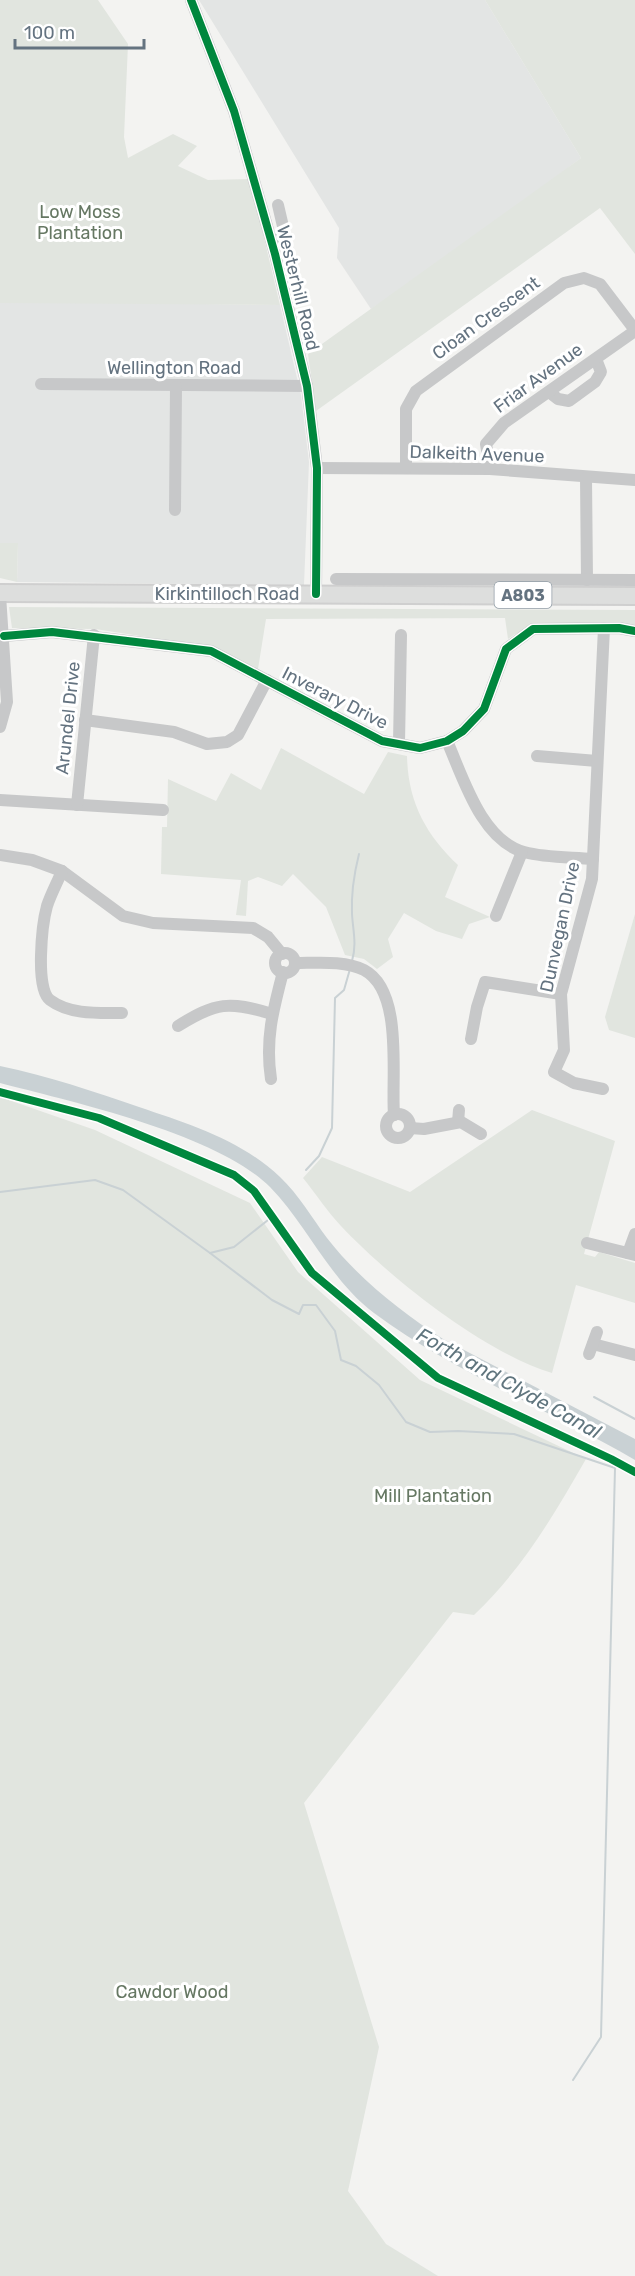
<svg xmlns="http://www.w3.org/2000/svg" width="635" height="2276" font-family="Rubik,sans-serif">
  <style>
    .built { fill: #e3e5e4 }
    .green { fill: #e1e5df }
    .water { fill: #c9d1d4 }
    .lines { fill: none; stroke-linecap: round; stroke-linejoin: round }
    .stream { stroke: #c9d1d4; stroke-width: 2 }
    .major-casing { stroke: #cfcfcf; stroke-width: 20 }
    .minor { stroke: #c7c8c9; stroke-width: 12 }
    .major { stroke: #dddedd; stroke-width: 16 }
    .cycleway-casing { stroke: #fff; stroke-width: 11 }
    .cycleway { stroke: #00873e; stroke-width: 8 }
    .labels { text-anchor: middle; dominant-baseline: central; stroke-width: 6; stroke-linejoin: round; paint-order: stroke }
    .shield { fill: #fff; stroke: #929da6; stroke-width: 1.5 }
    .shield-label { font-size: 16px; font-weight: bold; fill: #647380 }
    .park-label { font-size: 18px; fill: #667863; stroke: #fff }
    .street-label { font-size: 18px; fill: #647380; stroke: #fff }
    .water-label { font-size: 20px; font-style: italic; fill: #60757e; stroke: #fff }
  </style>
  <rect width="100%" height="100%" fill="#f3f3f1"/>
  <!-- built -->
  <g class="built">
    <path d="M199 0H485L581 158 569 167 556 189 371 309 337 258 339 228Z"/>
    <path d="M63 302 280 305 301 395 309 462 304 585 17 582 18 543H0V303Z"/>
  </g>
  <!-- green -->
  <g class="green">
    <path d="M0 0H98L128 44 124 137 128 158 173 134 197 146 178 166 208 180 250 179 280 305 0 303Z"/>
    <path d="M485 0H635V254L600 208 316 411 308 354 581 158Z"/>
    <path d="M0 543H18L17 582 0 578Z"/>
    <path d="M9 607 635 610V628C596 627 540 615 508 639L505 618 266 619 258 669 211 647 95 629 12 628Z"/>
    <path d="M281 748 364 794 388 752 407 756C408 801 425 834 458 865L445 897 490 917 469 924 462 939 436 931 404 913 388 939 393 957 377 969 364 959 345 955 326 907 293 874 282 886 258 877 248 881 246 916 236 915 241 880 161 874 162 827H167L168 779 216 801 231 773 261 790Z"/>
    <path d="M635 914V1038L609 1030 605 1017Z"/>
    <path d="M0 1097 95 1130 250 1203 298 1272 420 1380 586 1459C552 1518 523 1568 474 1615L453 1612 304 1803 379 2047 348 2191 386 2244 438 2276H0Z"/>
    <path d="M532 1110 615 1141 584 1254 595 1257 599 1252 635 1263V1303L576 1285 552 1373C483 1352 390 1278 341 1226 327 1211 316 1194 303 1178L322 1157 410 1192Z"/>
  </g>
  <!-- water -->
  <path class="water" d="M0 1066C49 1076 92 1091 139 1107 189 1124 241 1140 280 1177 299 1195 312 1218 327 1238 358 1278 401 1312 443 1339L635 1439V1460C549 1410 454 1372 374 1313 329 1279 308 1226 270 1187 217 1134 73 1102 0 1083Z"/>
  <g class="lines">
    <!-- stream -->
    <g class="stream">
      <path d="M352 961C357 944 353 931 352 914 351 894 354 874 359 854"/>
      <path d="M306 1170 319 1156 332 1128 335 998 344 990 350 969"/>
      <path d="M0 1192 95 1180 123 1190 210 1253 234 1247 268 1220"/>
      <path d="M210 1253 272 1300 299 1314 303 1305H316L335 1331 341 1360 356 1366 379 1385 406 1422 430 1432 458 1431 514 1434 615 1468 601 2037 573 2080"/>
      <path d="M594 1397 635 1419"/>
    </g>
    <!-- major casing -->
    <g class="major-casing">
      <path id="major" d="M0 593 635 596"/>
    </g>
    <!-- minor -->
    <g class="minor">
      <path d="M191 0 234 111 275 254 307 386 317 468 316 594"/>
      <path d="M271 239 285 235 278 205"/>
      <path d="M41 384 307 386"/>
      <path d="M549 392 558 399 569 401 595 382 601 372 596 359"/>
      <path d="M317 468 490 469 635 480"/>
      <path d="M406 468V409L416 391 564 283 584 278 600 284 635 330"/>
      <path d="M490 469 486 444 504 423 635 331"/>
      <path d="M586 478 587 580"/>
      <path d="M175 510 176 387"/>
      <path d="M336 579 635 580"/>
      <path d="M0 595 7 702 0 727"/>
      <path d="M4 636 52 632 211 651 382 741 420 748 447 741 463 731 484 709 506 649 533 629 619 628 635 631"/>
      <path d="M85 720 174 732 207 744 227 742 238 735 267 680"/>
      <path d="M447 741C463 777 481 840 524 852 546 858 571 857 593 859"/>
      <path d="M399 743 401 635"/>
      <path d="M537 756 597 761"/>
      <path d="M0 800 163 810"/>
      <path d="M77 805 94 635"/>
      <path d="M0 855 32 860 62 871 123 916 153 923 253 928 268 937 282 954"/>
      <path d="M62 871C57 883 51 894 47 906 42 924 35 989 50 1000 70 1015 99 1013 122 1013"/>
      <path d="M496 916 522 852"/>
      <circle cx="285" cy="963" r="10"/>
      <path d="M295 963C316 963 345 960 364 970 404 991 391 1077 394 1115"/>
      <path d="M178 1026C216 1002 229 1001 272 1014"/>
      <path d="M471 1039 477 1007 485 982 561 994"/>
      <path d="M271 1079C265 1040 273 1010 283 972"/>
      <path d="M603 1089 574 1083 554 1072 564 1050 561 994 592 879 604 628"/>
      <circle cx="398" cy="1126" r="12"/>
      <path d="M458 1122 459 1110"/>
      <path d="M410 1128 424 1129 461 1122 481 1134"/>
      <path d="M587 1243 635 1255"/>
      <path d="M628 1253 635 1234"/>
      <path d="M593 1344 635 1355"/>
      <path d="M589 1354 597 1332"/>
    </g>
    <!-- major -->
    <use href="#major" class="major"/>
    <!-- cycleway casing -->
    <g class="cycleway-casing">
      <g id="cycleway">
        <path d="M191 0 234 111 275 254 307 386 317 468 316 594"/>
        <path d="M4 636 52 632 211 651 382 741 420 748 447 741 463 731 484 709 506 649 533 629 619 628 635 631"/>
        <path d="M0 1092 99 1118 234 1175 254 1191 312 1273 438 1378 611 1459 635 1472"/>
      </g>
    </g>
    <!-- cycleway -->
    <use href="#cycleway" class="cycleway"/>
  </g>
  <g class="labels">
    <!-- shield labels -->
    <rect class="shield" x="494.5" y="582" width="57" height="26" rx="4.5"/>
    <g class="shield-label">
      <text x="523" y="595">A803</text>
    </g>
    <!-- park labels -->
    <g class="park-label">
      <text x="80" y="212">Low Moss<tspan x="80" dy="21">Plantation</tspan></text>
      <text x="433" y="1496">Mill Plantation</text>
      <text x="172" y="1992">Cawdor Wood</text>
    </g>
    <!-- street labels -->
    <g class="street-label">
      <text transform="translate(298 288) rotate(76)">Westerhill Road</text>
      <text transform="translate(486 318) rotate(-36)">Cloan Crescent</text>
      <text x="174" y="368">Wellington Road</text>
      <text transform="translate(538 378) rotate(-36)">Friar Avenue</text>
      <text transform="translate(477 454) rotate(2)">Dalkeith Avenue</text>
      <text x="227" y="594">Kirkintilloch Road</text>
      <text transform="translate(335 698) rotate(27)">Inverary Drive</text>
      <text transform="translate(68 718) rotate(-84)">Arundel Drive</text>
      <text transform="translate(560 927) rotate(-78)">Dunvegan Drive</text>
    </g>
    <!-- water labels -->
    <g class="water-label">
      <text transform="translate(509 1383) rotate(29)">Forth and Clyde Canal</text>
    </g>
  </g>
  <!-- scale -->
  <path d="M15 39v9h129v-9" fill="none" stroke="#647380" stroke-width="3"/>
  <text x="24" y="39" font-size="18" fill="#647380" stroke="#ffffff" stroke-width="4.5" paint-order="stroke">100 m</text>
</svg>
